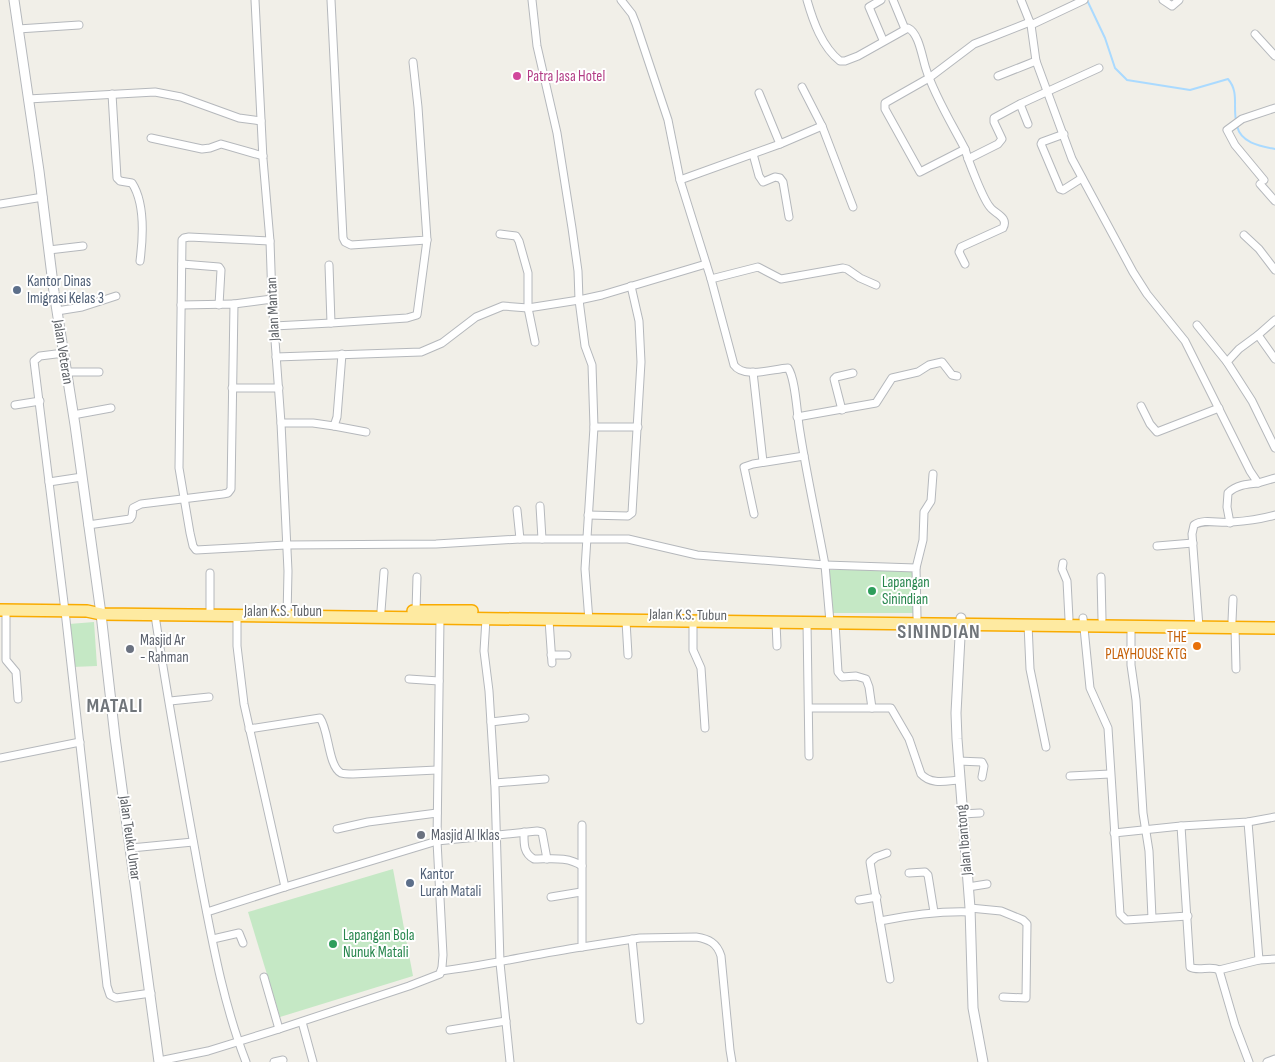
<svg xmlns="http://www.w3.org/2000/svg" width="1275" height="1062" font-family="'Sofia Sans Condensed',sans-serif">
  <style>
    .green { fill: #c5e8c5 }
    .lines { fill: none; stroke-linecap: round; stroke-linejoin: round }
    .stream { stroke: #aadaff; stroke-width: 2 }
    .minor-casing { stroke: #b5b8bc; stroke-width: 9 }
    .tertiary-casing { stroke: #b5b8bc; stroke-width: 11 }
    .trunk-casing { stroke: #f9ab00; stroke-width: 14 }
    .minor { stroke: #fff; stroke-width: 7 }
    .tertiary { stroke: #fff; stroke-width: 9 }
    .trunk { stroke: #feeaa1; stroke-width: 11 }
    .hotel-dot { fill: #d1479c; stroke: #fff; stroke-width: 2 }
    .service-dot { fill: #5c6f8a; stroke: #fff; stroke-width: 2 }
    .leisure-dot { fill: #2e9e5b; stroke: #fff; stroke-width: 2 }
    .food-dot { fill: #e8710a; stroke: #fff; stroke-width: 2 }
    .worship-dot { fill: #6b7280; stroke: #fff; stroke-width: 2 }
    .labels { text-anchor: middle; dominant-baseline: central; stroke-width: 4; stroke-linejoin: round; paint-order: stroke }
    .hotel-label { font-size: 15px; fill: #b23c85; stroke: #fff; text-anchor: start }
    .service-label { font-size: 15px; fill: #4e5e75; stroke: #fff; text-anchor: start }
    .street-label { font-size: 15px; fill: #5f6368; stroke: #fff }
    .leisure-label { font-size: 15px; fill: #27864d; stroke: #fff; text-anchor: start }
    .food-label { font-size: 15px; fill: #c56008; stroke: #fff; text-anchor: end }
    .worship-label { font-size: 15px; fill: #5b616d; stroke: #fff; text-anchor: start }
    .district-label { font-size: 20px; font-weight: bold; letter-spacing: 1px; fill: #70757a; stroke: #fff }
  </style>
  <rect width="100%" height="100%" fill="#f1efe8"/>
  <!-- green -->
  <g class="green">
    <path d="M829 570H912L913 613H832Z"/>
    <path d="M94 622 97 666 72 667 69 624Z"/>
    <path d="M393 869 413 976 280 1017 248 912Z"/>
  </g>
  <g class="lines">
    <!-- stream -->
    <g class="stream">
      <path d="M1087 0 1105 38 1115 68 1127 80 1190 90 1228 79C1239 92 1233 105 1236 121"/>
      <path d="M1237 126C1241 143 1260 146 1275 149"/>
    </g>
    <!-- minor casing -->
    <g class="minor-casing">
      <g id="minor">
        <path d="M255 0 263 159 270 241 272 299 281 423 288 571 287 617"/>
        <path d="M331 0 343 238 345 242 351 245 427 240 418 107 413 62"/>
        <path d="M532 0 537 46 557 133 572 228 578 271 579 300 585 346 592 365 594 427 585 569 589 621"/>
        <path d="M807 0C813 21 822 47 840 61H845L858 56 908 28C919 33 922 57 926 69 934 95 952 124 965 149 968 160 983 199 990 207 995 214 1009 217 1003 228L961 247 959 252 965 264"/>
        <path d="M881 0 869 7 883 40"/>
        <path d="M893 0 905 29"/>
        <path d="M1021 0 1031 25 1036 61 1072 159 1133 272 1147 294 1185 341 1250 471 1258 483C1247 484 1236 485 1228 493L1227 507 1230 523"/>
        <path d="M1163 0 1172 6 1179 0"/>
        <path d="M1031 25 1084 0"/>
        <path d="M18 29 79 25"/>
        <path d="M1255 34 1275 56"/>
        <path d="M998 76 1036 61"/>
        <path d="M802 87 822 126 853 207"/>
        <path d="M759 93 780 144"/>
        <path d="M112 94 117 178 120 181 132 183C145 203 143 238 140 261"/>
        <path d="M28 99 155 92 181 97 239 118 261 121"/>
        <path d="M1020 104 1028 124"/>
        <path d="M1064 134 1042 142 1041 144 1060 189 1063 190 1082 178"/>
        <path d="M151 138 202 149 210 148 221 144 263 156"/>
        <path d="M965 149 920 172 885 109V103L929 78 974 44 1030 22"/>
        <path d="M753 154 759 176 763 182 775 177 780 178 783 182 789 217"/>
        <path d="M968 159 998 144 1002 139 994 122V118L1020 104 1099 68"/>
        <path d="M680 180 780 144 822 126"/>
        <path d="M1264 180 1235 145 1227 130 1242 119 1275 108"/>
        <path d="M1260 184 1275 201"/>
        <path d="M0 204 43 197"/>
        <path d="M500 234 516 236 519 241 528 273V308L535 342"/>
        <path d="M1244 235 1259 249 1275 270"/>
        <path d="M270 241 189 237 184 238 182 240 179 468 190 533 193 546 196 550 286 545 436 544 520 539H628L697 555 825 565C817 521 807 477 800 432 797 417 796 379 788 368 772 369 744 379 734 365L711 279 680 180 668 120 636 24 632 14 621 0"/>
        <path d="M49 250 83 246"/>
        <path d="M182 264 219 267 221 270 219 305"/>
        <path d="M711 279 758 267 781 279 843 268 847 269 860 278 876 285"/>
        <path d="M234 304 272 299"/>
        <path d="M57 311 82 307 116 296"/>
        <path d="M1275 320 1258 335 1275 359"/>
        <path d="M331 323 407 318 417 315 427 240"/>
        <path d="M1197 325 1227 362"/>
        <path d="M274 326 331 323 329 265"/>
        <path d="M1258 335 1239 349 1227 362 1252 401 1275 448"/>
        <path d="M64 353 40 356 34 361 65 611 107 986 110 995 116 998 151 993"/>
        <path d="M276 357 421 352 442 343 476 317 503 306 528 308 579 300 602 295 706 264"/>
        <path d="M66 372H99"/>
        <path d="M753 372 763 462"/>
        <path d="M232 388H279"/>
        <path d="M15 405 40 401"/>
        <path d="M1141 406 1150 424 1157 432 1219 408"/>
        <path d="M842 410 834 379 836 377 853 373"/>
        <path d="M73 415 111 408"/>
        <path d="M797 417 876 403 892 378 918 372 929 365 942 362 952 375 957 376"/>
        <path d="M281 423H313L334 426 337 417 342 354"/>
        <path d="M334 426 366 432"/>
        <path d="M594 427H638"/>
        <path d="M49 482 82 477"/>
        <path d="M1258 483 1275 478"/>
        <path d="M540 506 542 539"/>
        <path d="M517 510 520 539"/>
        <path d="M754 514 744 467 753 464 804 456"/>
        <path d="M588 515 628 516 632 513 641 362 639 321 631 286"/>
        <path d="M88 525 130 519 132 516 133 508 141 504 223 494 228 493 231 489 234 304 181 305"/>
        <path d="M1157 546 1193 543"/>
        <path d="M1063 563 1062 569 1067 581 1069 619"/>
        <path d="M916 568 923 540 924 512 931 501 933 474"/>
        <path d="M1101 577 1102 619"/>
        <path d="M6 610V660L16 672 18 699"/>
        <path d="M210 610V573"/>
        <path d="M381 611 384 572"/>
        <path d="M416 611 417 577"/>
        <path d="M155 615C168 703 184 790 200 878 212 940 223 1003 246 1062"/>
        <path d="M237 616V646L244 704 285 887"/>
        <path d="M1083 618 1090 688 1108 728 1120 914 1126 920 1188 916"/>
        <path d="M486 619 484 651 489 691 495 788 500 963 510 1062"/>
        <path d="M549 620 552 663"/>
        <path d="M626 621 628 655"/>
        <path d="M693 621V650L701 668 705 728"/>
        <path d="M1232 621 1233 599"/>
        <path d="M776 622 777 646"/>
        <path d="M830 622 825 565 916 568 917 617"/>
        <path d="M807 623 809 756"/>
        <path d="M835 623 838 672 842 677 856 676 866 679 869 687 872 708"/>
        <path d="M1028 624 1030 669 1046 747"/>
        <path d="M1131 626V665L1136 700 1143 813 1149 851 1152 918"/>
        <path d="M1199 627 1192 534 1194 525C1204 518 1220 524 1232 522 1247 521 1261 519 1275 515"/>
        <path d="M1235 627 1236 669"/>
        <path d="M551 655H567"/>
        <path d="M409 679 439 681"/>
        <path d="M170 701 209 697"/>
        <path d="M809 708H891L909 739 921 774C931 785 946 781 959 780"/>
        <path d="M491 722 525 718"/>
        <path d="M249 729 320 718C329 730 328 766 341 773 344 774 349 774 353 774L437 770"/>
        <path d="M0 758 80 742"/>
        <path d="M958 761 982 762 984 766 982 777"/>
        <path d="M1070 776 1110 774"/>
        <path d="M495 783 545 779"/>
        <path d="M962 814 980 813"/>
        <path d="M1248 822 1259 960 1275 959"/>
        <path d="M1181 826 1190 967C1199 972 1210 965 1219 970L1235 1025 1249 1062"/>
        <path d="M337 829 368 822 437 813"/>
        <path d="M524 832C524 843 523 853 534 859 550 859 568 856 582 866"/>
        <path d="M1114 833 1181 826 1248 822 1275 817"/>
        <path d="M131 848 193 842"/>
        <path d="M909 873 925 872 928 875 934 912"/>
        <path d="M968 887 987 884"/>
        <path d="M551 897 581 892"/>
        <path d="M859 900 877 897"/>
        <path d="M970 908 1001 911 1023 920 1027 924 1026 998 1003 997"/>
        <path d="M207 912 285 887 437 841 537 831 542 832 547 859"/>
        <path d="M880 921 870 862 876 857 887 853"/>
        <path d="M213 939 239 933 243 943"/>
        <path d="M632 939 640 1020"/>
        <path d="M582 947 640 938 696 937C709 939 717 943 721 956L730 1050 732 1062"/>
        <path d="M1219 970 1259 960"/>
        <path d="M441 971C489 965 535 954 582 947V825"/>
        <path d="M264 977 279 1029"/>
        <path d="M890 979 880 921C910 915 939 911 970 912"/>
        <path d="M302 1022 313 1062"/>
        <path d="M450 1030 506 1021"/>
        <path d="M159 1061 208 1051 279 1029 409 986 440 974 442 967 443 955 437 841 440 619"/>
        <path d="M274 1062 283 1060"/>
        <path d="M1267 1062 1275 1059"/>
      </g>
    </g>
    <!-- tertiary casing -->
    <g class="tertiary-casing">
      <g id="tertiary">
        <path d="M14 0 39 171 54 292 75 425 101 614 115 737 159 1062"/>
        <path d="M961 618 956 713 957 739 970 908 973 1008 983 1062"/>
      </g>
    </g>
    <!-- trunk casing -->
    <g class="trunk-casing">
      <g id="trunk">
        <path d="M0 610 87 611 101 614 1275 628"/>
        <path d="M413 611H472"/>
      </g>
    </g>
    <!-- minor -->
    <use href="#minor" class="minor"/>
    <!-- tertiary -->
    <use href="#tertiary" class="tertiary"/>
    <!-- trunk -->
    <use href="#trunk" class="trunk"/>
  </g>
  <!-- markers -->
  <circle class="hotel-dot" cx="517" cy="76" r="5"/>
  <g class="service-dot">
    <circle cx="17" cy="290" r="5"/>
    <circle cx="410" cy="883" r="5"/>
  </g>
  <g class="leisure-dot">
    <circle cx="872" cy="591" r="5"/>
    <circle cx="333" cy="944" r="5"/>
  </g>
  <circle class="food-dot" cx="1197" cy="646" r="5"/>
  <g class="worship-dot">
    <circle cx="130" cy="649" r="5"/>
    <circle cx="421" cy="835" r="5"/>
  </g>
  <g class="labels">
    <!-- hotel labels -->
    <g class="hotel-label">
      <text x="527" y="76">Patra Jasa Hotel</text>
    </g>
    <!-- service labels -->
    <g class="service-label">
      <text x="27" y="281">Kantor Dinas<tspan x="27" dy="17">Imigrasi Kelas 3</tspan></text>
      <text x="420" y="874">Kantor<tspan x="420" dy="17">Lurah Matali</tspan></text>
    </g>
    <!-- street labels -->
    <g class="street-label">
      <text transform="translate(273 309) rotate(-93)">Jalan Mantan</text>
      <text transform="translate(63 352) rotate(81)">Jalan Veteran</text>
      <text x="283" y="611">Jalan K.S. Tubun</text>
      <text transform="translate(688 615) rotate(1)">Jalan K.S. Tubun</text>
      <text transform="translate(130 838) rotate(82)">Jalan Teuku Umar</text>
      <text transform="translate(964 840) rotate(-95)">Jalan Ibantong</text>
    </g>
    <!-- leisure labels -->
    <g class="leisure-label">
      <text x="882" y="582">Lapangan<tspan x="882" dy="17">Sinindian</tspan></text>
      <text x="343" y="935">Lapangan Bola<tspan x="343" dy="17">Nunuk Matali</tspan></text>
    </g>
    <!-- food labels -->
    <g class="food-label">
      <text x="1187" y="637">THE<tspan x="1187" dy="17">PLAYHOUSE KTG</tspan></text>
    </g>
    <!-- worship labels -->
    <g class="worship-label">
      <text x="140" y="640">Masjid Ar<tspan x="140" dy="17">- Rahman</tspan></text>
      <text x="431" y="835">Masjid Al Iklas</text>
    </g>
    <!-- district labels -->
    <g class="district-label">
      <text x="939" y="632">SININDIAN</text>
      <text x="115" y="706">MATALI</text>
    </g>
  </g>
</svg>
